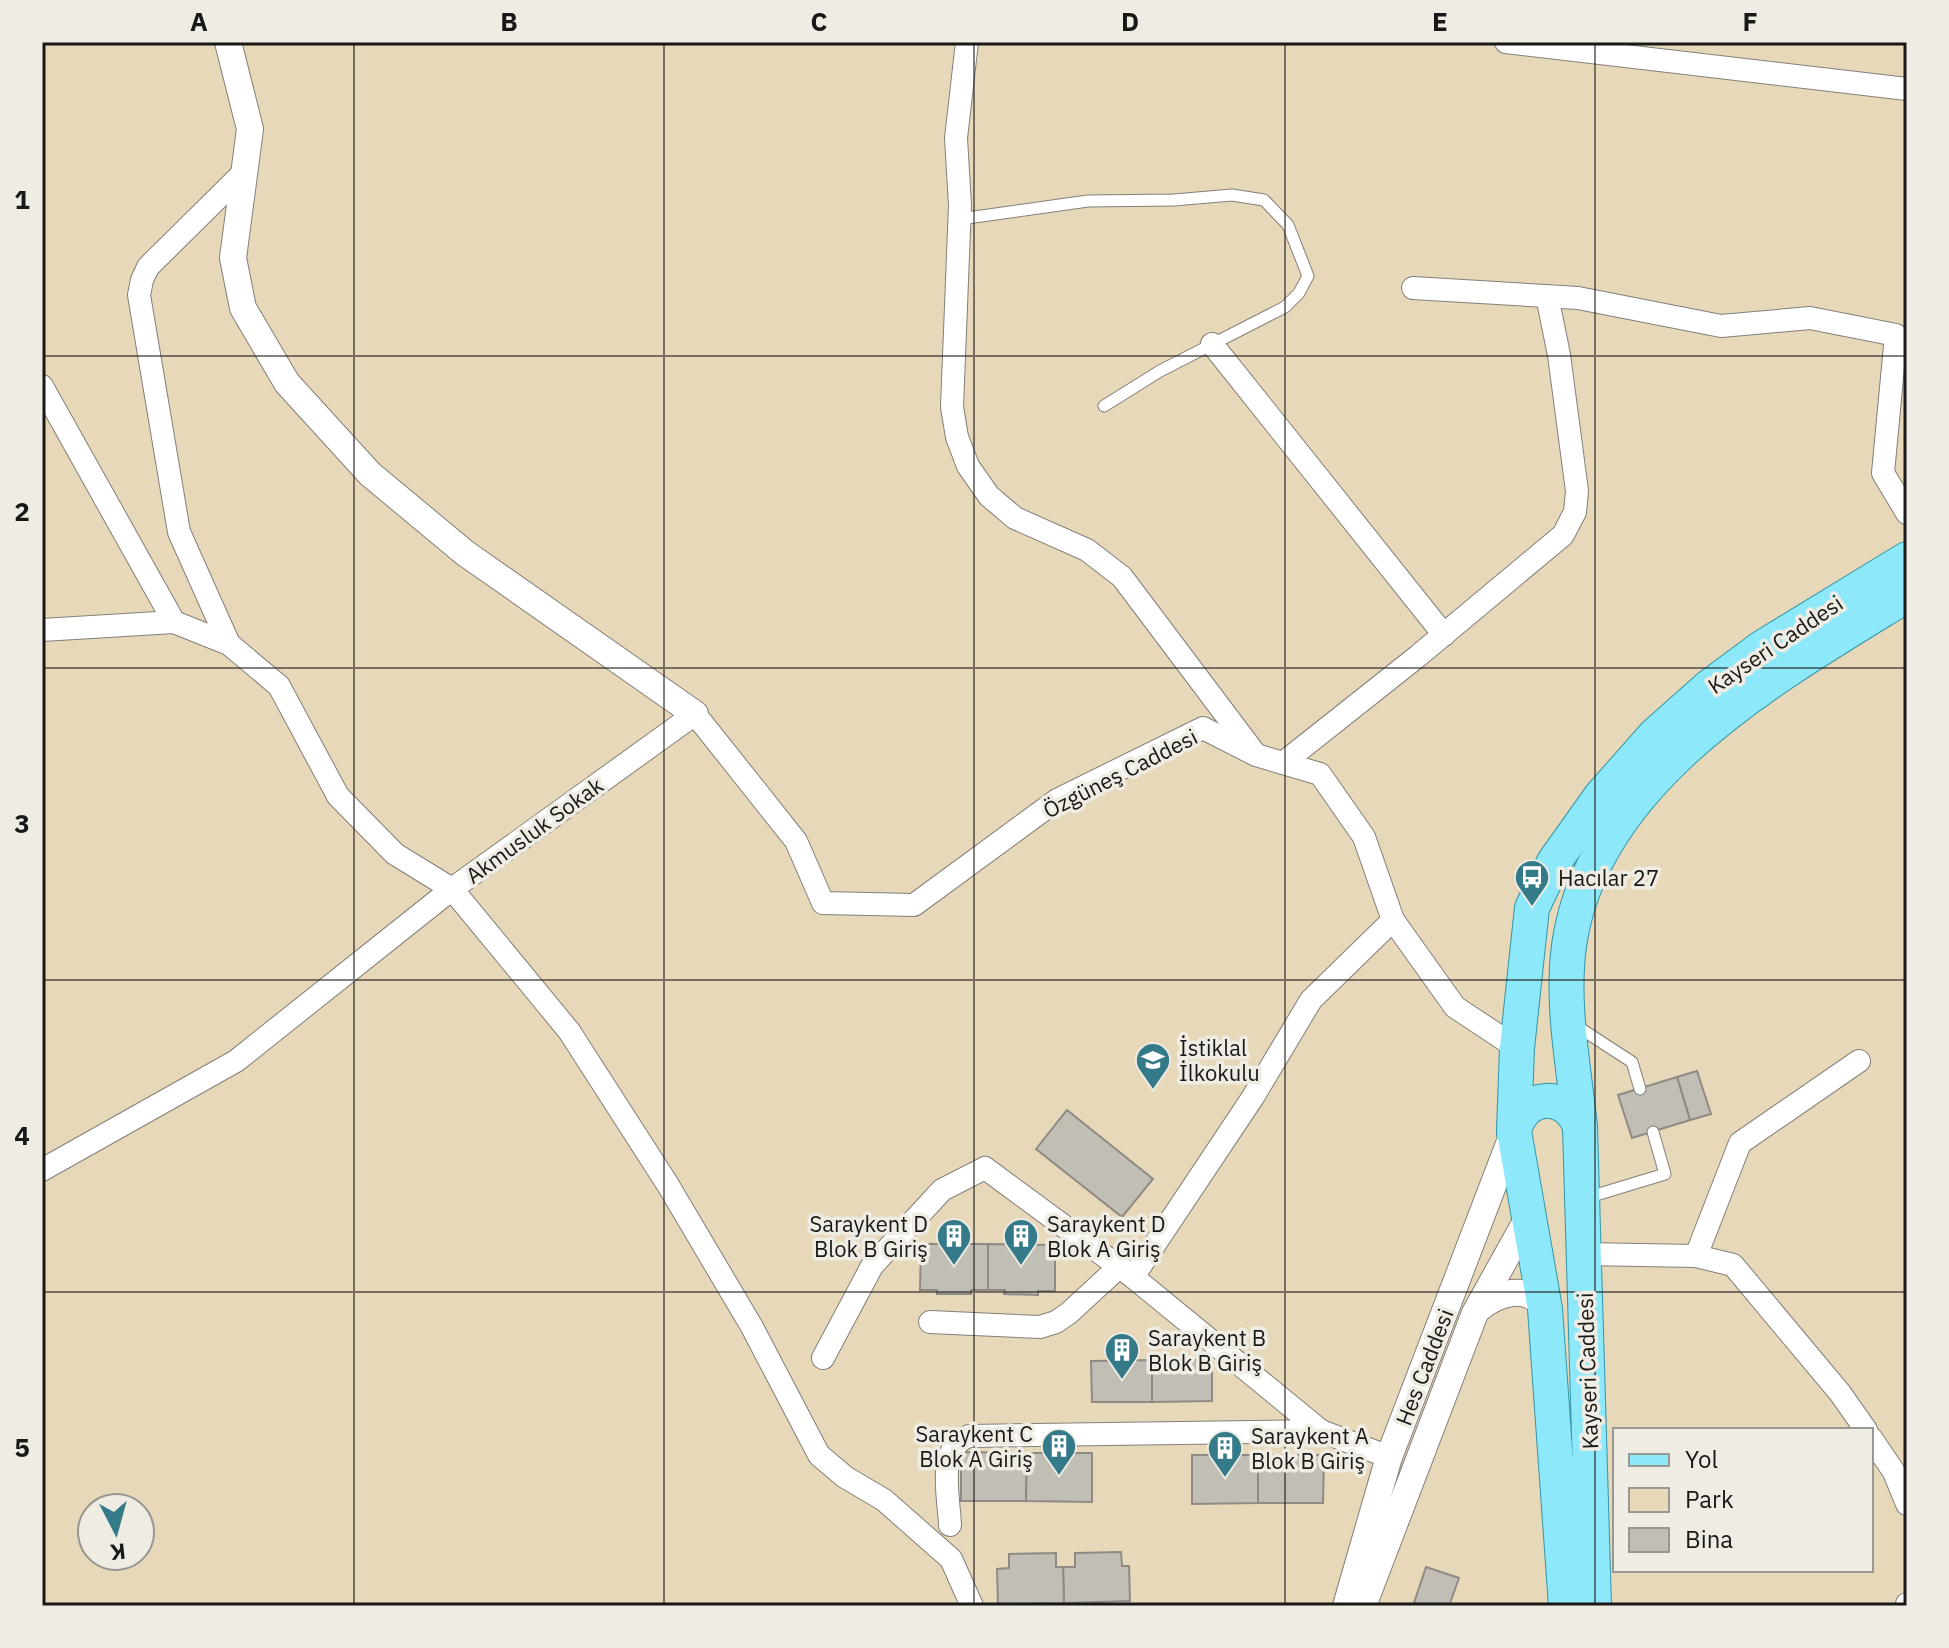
<svg xmlns="http://www.w3.org/2000/svg" width="1949" height="1648" font-family="'IBM Plex Sans',sans-serif">
  <style>
    .green { fill: #e8d8ba; fill-rule: evenodd }
    .building { fill: #c1beb6; stroke: #8f8b84; stroke-width: 2 }
    .lines { fill: none; stroke-linecap: round; stroke-linejoin: round }
    .service-casing { stroke: #837f79; stroke-width: 13 }
    .minor-casing { stroke: #837f79; stroke-width: 24 }
    .tertiary-casing { stroke: #837f79; stroke-width: 28 }
    .primary-casing { stroke: #3395a7; stroke-width: 36 }
    .service { stroke: #fff; stroke-width: 11 }
    .minor { stroke: #fff; stroke-width: 22 }
    .tertiary { stroke: #fff; stroke-width: 26 }
    .primary { stroke: #8de8f9; stroke-width: 34 }
    .grid { fill: none; stroke: #1a1816; stroke-width: 2; stroke-opacity: 0.55 }
    .labels { text-anchor: middle; dominant-baseline: central; stroke-width: 7; stroke-linejoin: round; paint-order: stroke }
    .street-label { font-size: 22px; fill: #1a1816; stroke: #efece4 }
    .poi-label { font-size: 22px; fill: #1a1816; stroke: #efece4; text-anchor: start }
    .neatline { fill: none; stroke: #1a1816; stroke-width: 3 }
    .grid-label { font-size: 26px; text-anchor: middle; font-weight: bold; fill: #1a1816 }
  </style>
  <rect width="100%" height="100%" fill="#efece4"/>
  <!-- green -->
  <path class="green" d="M42 42H1907V1606H42ZM1615 1430H1871V1570H1615ZM92 1508H140V1556H92Z"/>
  <!-- building -->
  <g class="building">
    <path d="M1697 1071 1711 1114 1690 1120 1677 1077Z"/>
    <path d="M1677 1077 1690 1120 1632 1138 1618 1095Z"/>
    <path d="M1067 1110 1153 1179 1122 1217 1036 1149Z"/>
    <path d="M921 1244H988V1290H971V1294H937V1290H920Z"/>
    <path d="M988 1244 1055 1245V1291H1038V1295L1004 1294 1005 1290H988Z"/>
    <path d="M1152 1360V1402H1092L1091 1361Z"/>
    <path d="M1152 1360H1212V1401L1152 1402Z"/>
    <path d="M961 1452 1027 1453 1026 1501H961Z"/>
    <path d="M1027 1453H1092V1502L1026 1501Z"/>
    <path d="M1192 1455H1258V1503L1192 1504Z"/>
    <path d="M1258 1455H1324L1323 1503H1258Z"/>
    <path d="M1121 1552 1122 1566H1129L1130 1601 1064 1603 1063 1567H1075V1553Z"/>
    <path d="M1056 1553V1567H1063L1064 1603 998 1604 997 1569 1009 1568V1554Z"/>
    <path d="M1426 1567 1459 1578 1449 1606H1413Z"/>
  </g>
  <g class="lines">
    <!-- service casing -->
    <g class="service-casing">
      <g id="service">
        <path d="M960 219 1088 201 1174 200 1232 195 1264 200 1288 225 1308 276 1299 293 1285 307 1160 371 1104 406"/>
        <path d="M1575 1025 1632 1062 1640 1089"/>
        <path d="M1586 1198 1665 1174 1653 1132"/>
      </g>
    </g>
    <!-- minor casing -->
    <g class="minor-casing">
      <g id="minor">
        <path d="M967 42 956 138 960 205 952 407 957 437 968 466 989 496 1015 518 1087 550 1122 577 1253 751"/>
        <path d="M1506 42 1907 89"/>
        <path d="M1413 288 1578 298 1721 326 1810 318 1896 335 1883 473 1907 513"/>
        <path d="M1212 344 1444 635"/>
        <path d="M42 386 174 622"/>
        <path d="M42 630 174 622 229 644 279 686 338 796 395 854 452 889 695 714 796 841 823 903 914 905 1057 800 1203 728 1256 755 1320 774 1364 837 1393 920 1455 1007 1517 1048"/>
        <path d="M229 644 179 532 139 295 142 280 148 267 244 172"/>
        <path d="M1283 763 1418 656 1563 535 1575 512 1577 491 1559 355 1547 296"/>
        <path d="M42 1170 236 1061 452 889 569 1031 668 1185 752 1327 819 1455 845 1477 884 1500 951 1559 972 1606"/>
        <path d="M1584 1254 1696 1256 1733 1265 1840 1393 1866 1430"/>
        <path d="M1696 1256 1740 1143 1859 1061"/>
        <path d="M930 1322 1040 1327 1056 1322 1069 1313 1120 1266"/>
        <path d="M823 1358 872 1266 942 1190 985 1168 1133 1277"/>
        <path d="M1871 1438 1894 1472 1907 1504"/>
        <path d="M1389 1457 1321 1431 1133 1277 1253 1097 1311 1000 1393 920"/>
        <path d="M950 1525C949 1496 936 1448 969 1436L1321 1431"/>
        <path d="M1907 1606V1604"/>
      </g>
    </g>
    <!-- tertiary casing -->
    <g class="tertiary-casing">
      <g id="tertiary">
        <path d="M228 42 250 129 233 258 243 308 287 383 370 474 465 553 695 714"/>
        <path d="M1477 1310C1496 1293 1529 1282 1545 1309"/>
        <path d="M1346 1606 1389 1457 1514 1131"/>
        <path d="M1363 1606 1475 1313 1529 1216"/>
      </g>
    </g>
    <!-- primary casing -->
    <g class="primary-casing">
      <g id="primary">
        <path d="M1580 1127C1574 1068 1561 1005 1569 946 1592 778 1776 676 1907 595"/>
        <path d="M1514 1131 1517 1048 1532 908 1554 862 1601 796 1655 735 1709 687 1763 647 1907 559"/>
        <path d="M1566 1606 1545 1309 1514 1131C1523 1093 1567 1090 1580 1127L1594 1606"/>
      </g>
    </g>
    <!-- service -->
    <use href="#service" class="service"/>
    <!-- minor -->
    <use href="#minor" class="minor"/>
    <!-- tertiary -->
    <use href="#tertiary" class="tertiary"/>
    <!-- primary -->
    <use href="#primary" class="primary"/>
  </g>
  <!-- grid -->
  <path class="grid" d="M354 42V1606M664 42V1606M974 42V1606M1285 42V1606M1595 42V1606M42 356H1907M42 668H1907M42 980H1907M42 1292H1907"/>
  <!-- icons -->
  <defs>
    <g id="bus-pin" transform="scale(1.8)"><path d="M0 17L-7.5 6A9.5 9.5 0 1 1 7.5 6Z" fill="#357a88" stroke="#efece4"/><path d="M-5-6H5V4H4V6H2V4H-2V6H-4V4H-5ZM-3.5-4V0h7V-4ZM-3.5 1.2v1.5H-2V1.2ZM2 1.2v1.5H3.5V1.2Z" fill="#fff"/></g>
    <g id="school-pin" transform="scale(1.8)"><path d="M0 17L-7.5 6A9.5 9.5 0 1 1 7.5 6Z" fill="#357a88" stroke="#efece4"/><path d="M0-5L7-2L0 1L-7-2ZM-4 1L0 2.5L4 1V4Q0 6-4 4Z" fill="#fff"/></g>
    <g id="building-pin" transform="scale(1.8)"><path d="M0 17L-7.5 6A9.5 9.5 0 1 1 7.5 6Z" fill="#357a88" stroke="#efece4"/><path d="M-4-6H4V6H1V3H-1V6H-4ZM-2.5-4.3h1.7v1.8h-1.7ZM.8-4.3h1.7v1.8H.8ZM-2.5-1h1.7V.8h-1.7ZM.8-1h1.7V.8H.8Z" fill="#fff"/></g>
  </defs>
  <g fill-rule="evenodd">
    <use href="#bus-pin" x="1532" y="877"/>
    <use href="#school-pin" x="1153" y="1060"/>
    <use href="#building-pin" x="954" y="1236"/>
    <use href="#building-pin" x="1021" y="1236"/>
    <use href="#building-pin" x="1122" y="1350"/>
    <use href="#building-pin" x="1059" y="1446"/>
    <use href="#building-pin" x="1225" y="1448"/>
  </g>
  <g class="labels">
    <!-- street labels -->
    <g class="street-label">
      <text transform="translate(1775 644) rotate(-34)">Kayseri Caddesi</text>
      <text transform="translate(1120 773) rotate(-27)">Özgüneş Caddesi</text>
      <text transform="translate(534 830) rotate(-36)">Akmusluk Sokak</text>
      <text transform="translate(1424 1367) rotate(-69)">Hes Caddesi</text>
      <text transform="translate(1587 1371) rotate(-92)">Kayseri Caddesi</text>
    </g>
    <!-- poi labels -->
    <g class="poi-label">
      <text x="1558" y="877">Hacılar 27</text>
      <text x="1179" y="1047">İstiklal<tspan x="1179" dy="25">İlkokulu</tspan></text>
      <text x="928" y="1223" text-anchor="end">Saraykent D<tspan x="928" dy="25">Blok B Giriş</tspan></text>
      <text x="1047" y="1223">Saraykent D<tspan x="1047" dy="25">Blok A Giriş</tspan></text>
      <text x="1148" y="1337">Saraykent B<tspan x="1148" dy="25">Blok B Giriş</tspan></text>
      <text x="1033" y="1433" text-anchor="end">Saraykent C<tspan x="1033" dy="25">Blok A Giriş</tspan></text>
      <text x="1251" y="1435">Saraykent A<tspan x="1251" dy="25">Blok B Giriş</tspan></text>
    </g>
  </g>
  <!-- border -->
  <rect width="1949" height="1648" fill="none" stroke="#efece4" stroke-width="88"/>
  <!-- legend -->
  <rect x="1613" y="1428" width="260" height="144" fill="#efece4" stroke="#9a9792" stroke-width="2"/>
  <rect x="1629" y="1454" width="40" height="12" fill="#8de8f9" stroke="#9a9792" stroke-width="2"/>
  <text x="1685" y="1468" font-size="24" fill="#1a1816">Yol</text>
  <rect x="1629" y="1488" width="40" height="24" fill="#e8d8ba" stroke="#9a9792" stroke-width="2"/>
  <text x="1685" y="1508" font-size="24" fill="#1a1816">Park</text>
  <rect x="1629" y="1528" width="40" height="24" fill="#c1beb6" stroke="#9a9792" stroke-width="2"/>
  <text x="1685" y="1548" font-size="24" fill="#1a1816">Bina</text>
  <!-- north arrow -->
  <g transform="translate(116 1532) rotate(174)"><circle r="38" fill="#efece4" stroke="#9a9792" stroke-width="2"/>
  <path d="M0-6L14 30L0 20L-14 30Z" fill="#357a88"/>
  <text y="-12" font-size="22" font-weight="bold" text-anchor="middle" fill="#1a1816">K</text>
  </g>
  <rect x="44" y="44" width="1861" height="1560" class="neatline"/>
  <g class="grid-label">
    <text x="199" y="31">A</text>
    <text x="509" y="31">B</text>
    <text x="819" y="31">C</text>
    <text x="1130" y="31">D</text>
    <text x="1440" y="31">E</text>
    <text x="1750" y="31">F</text>
    <text x="22" y="209">1</text>
    <text x="22" y="521">2</text>
    <text x="22" y="833">3</text>
    <text x="22" y="1145">4</text>
    <text x="22" y="1457">5</text>
  </g>
</svg>
